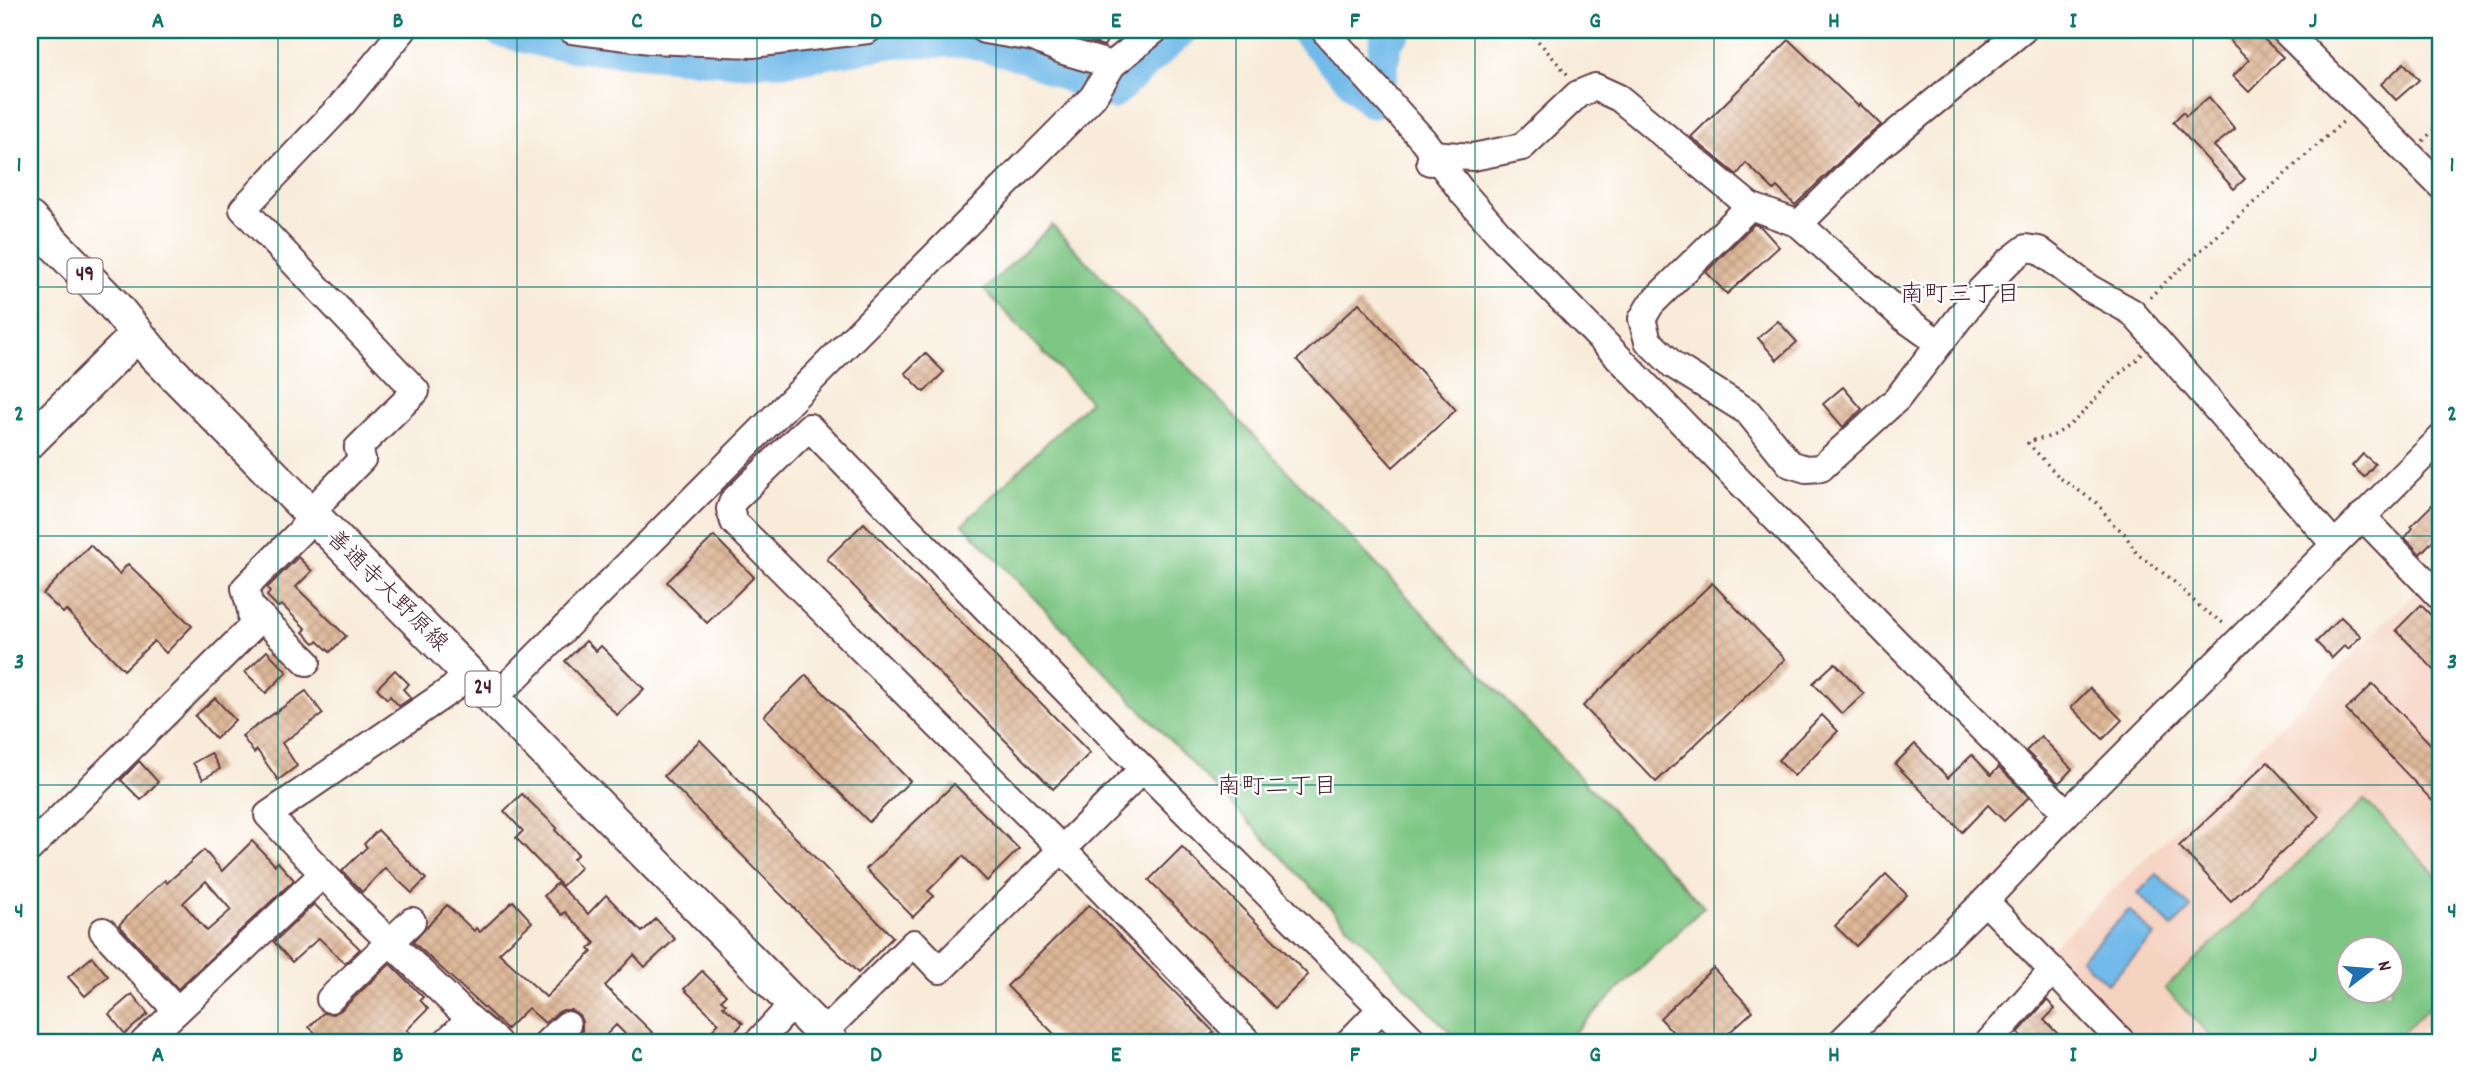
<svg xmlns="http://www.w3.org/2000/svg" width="2471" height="1072" font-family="Dekko,'Klee One',sans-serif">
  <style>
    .built { fill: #f5d3c1; fill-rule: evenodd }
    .pitch { fill: #7dc683; stroke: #647257; stroke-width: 2; fill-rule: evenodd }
    .water { fill: #71bae9; stroke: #5e6c8a; stroke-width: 2 }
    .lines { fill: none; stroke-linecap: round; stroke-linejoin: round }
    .river { stroke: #71bae9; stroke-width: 33 }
    .building { fill: url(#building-cross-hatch); fill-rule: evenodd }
    .minor-casing { stroke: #643e45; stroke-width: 30 }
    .major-casing { stroke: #643e45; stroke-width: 37 }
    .path { stroke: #643e45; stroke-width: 3.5; stroke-dasharray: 2 5; stroke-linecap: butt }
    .minor { stroke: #fff; stroke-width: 26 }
    .major { stroke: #fff; stroke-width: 33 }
    .grid { fill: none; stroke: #0f766e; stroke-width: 2; stroke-opacity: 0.55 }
    .labels { text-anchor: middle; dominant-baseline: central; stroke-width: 5; stroke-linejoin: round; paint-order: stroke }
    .shield { fill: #fff; stroke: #80626b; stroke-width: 2 }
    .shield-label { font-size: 21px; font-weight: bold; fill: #4a1f2b }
    .street-label { font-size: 23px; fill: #4a1f2b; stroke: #fff }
    .neighbourhood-label { font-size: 24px; fill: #4a1f2b; stroke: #fff }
    .neatline { fill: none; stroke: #0f766e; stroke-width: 2.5 }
    .grid-label { font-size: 23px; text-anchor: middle; font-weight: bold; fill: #0f766e }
  </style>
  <defs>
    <pattern id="building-cross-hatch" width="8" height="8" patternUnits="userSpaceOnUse" patternTransform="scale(1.75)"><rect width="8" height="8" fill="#ddb798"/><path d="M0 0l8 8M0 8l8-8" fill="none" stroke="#bf9d83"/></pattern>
  </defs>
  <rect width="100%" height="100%" fill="#fff"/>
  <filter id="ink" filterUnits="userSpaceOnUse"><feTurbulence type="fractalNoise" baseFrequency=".0143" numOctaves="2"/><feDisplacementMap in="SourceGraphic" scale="14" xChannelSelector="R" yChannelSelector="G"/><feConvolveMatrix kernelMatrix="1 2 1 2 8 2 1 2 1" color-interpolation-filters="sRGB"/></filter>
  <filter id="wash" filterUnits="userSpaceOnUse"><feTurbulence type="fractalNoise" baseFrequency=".00686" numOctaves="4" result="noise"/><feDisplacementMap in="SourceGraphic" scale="28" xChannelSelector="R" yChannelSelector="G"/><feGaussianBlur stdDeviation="1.57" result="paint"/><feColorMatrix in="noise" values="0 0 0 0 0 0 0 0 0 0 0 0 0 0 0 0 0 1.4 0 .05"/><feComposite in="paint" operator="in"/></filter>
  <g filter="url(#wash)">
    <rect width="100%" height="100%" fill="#f8ebd9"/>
    <!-- built -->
    <path class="built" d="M2422 586 2441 607V1013L2409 1042H2137L2047 952 2167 838ZM2348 950H2390V992H2348Z"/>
    <!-- pitch -->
    <g class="pitch">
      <path d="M1052 225 1704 907 1564 1042H1459L963 524 1090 401 984 290Z"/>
      <path d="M2365 800 2441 881V996L2392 1042H2216L2165 988ZM2348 950H2390V992H2348Z"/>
    </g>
    <!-- water -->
    <g class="water">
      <path d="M2157 874 2191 908 2172 927 2138 893Z"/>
      <path d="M2129 910 2155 936 2107 984 2081 959Z"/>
    </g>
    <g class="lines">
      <!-- river -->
      <g class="river">
        <path d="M499 30 554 44 734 60 788 59 896 41H969L1025 56 1086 84 1112 93 1181 30"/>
        <path d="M1305 30 1372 102 1381 75 1386 40 1396 30"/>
      </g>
    </g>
    <g id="blocks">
      <!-- building -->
      <g class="building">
        <path d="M1068 30H1113L1104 46 1091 42Z"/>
        <path d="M2241 30H2254L2283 57 2249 92 2233 76 2249 60 2230 41Z"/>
        <path d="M1789 40 1858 106 1860 104 1881 125 1859 143 1795 205 1777 187 1774 190 1746 163 1737 175 1691 137Z"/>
        <path d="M2404 63 2419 80 2396 100 2381 84Z"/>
        <path d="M2209 97 2235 129 2214 146 2245 179 2234 189 2173 122 2183 112 2186 116Z"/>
        <path d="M1754 224 1761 227 1779 247 1727 294 1706 272Z"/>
        <path d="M1359 303 1456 410 1393 467 1297 360Z"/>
        <path d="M1778 321 1797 342 1777 360 1758 338Z"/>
        <path d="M925 353 944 372 924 392 905 373Z"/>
        <path d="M1843 387 1862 409 1843 427 1823 404Z"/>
        <path d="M2363 454 2375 464 2364 477 2352 466Z"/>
        <path d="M2441 496V532L2420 554 2405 538 2413 528 2411 526Z"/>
        <path d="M864 523 1090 753 1053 789 827 559Z"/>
        <path d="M714 536 754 577 707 623 667 582Z"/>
        <path d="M90 545 119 574 128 564 192 626 166 653 154 641 124 670 66 610 63 613 43 594Z"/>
        <path d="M298 557 312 571 296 587 346 636 330 652 318 641 314 643 303 632 306 629 282 605 278 607 267 596 270 592 267 588Z"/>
        <path d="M1712 583 1785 659 1656 782 1583 706Z"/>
        <path d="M2421 605 2441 626V677L2396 630Z"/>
        <path d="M2341 617 2361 636 2348 649 2345 645 2332 658 2316 642Z"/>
        <path d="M586 641 596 651 601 646 644 689 617 715 565 661Z"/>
        <path d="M267 651 287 672 266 693 245 672Z"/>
        <path d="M1835 663 1864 694 1842 714 1813 683Z"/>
        <path d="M395 670 409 684 403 689 411 698 399 706 390 696 387 699 377 688Z"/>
        <path d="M806 675 910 781 869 822 764 716Z"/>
        <path d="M2373 684 2441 755V810L2346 710Z"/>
        <path d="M2090 688 2122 720 2103 739 2071 707Z"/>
        <path d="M306 691 323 714 282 743 297 766 278 780 257 750 254 753 242 736Z"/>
        <path d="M215 698 235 720 216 739 195 716Z"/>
        <path d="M1822 715 1838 731 1794 776 1778 760Z"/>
        <path d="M2041 736 2072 769 2059 783 2026 751Z"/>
        <path d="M700 740 893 937 858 973 664 776Z"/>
        <path d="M1915 744 1948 778 1972 755 1991 775 1999 767 2029 797 2004 821 1988 805 1962 832 1895 764Z"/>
        <path d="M211 753 220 769 203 779 193 763Z"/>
        <path d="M139 761 158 782 141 800 121 780Z"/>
        <path d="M2268 762 2319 817 2231 901 2179 846Z"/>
        <path d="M954 784 1019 849 987 881 963 856 928 891 934 896 913 917 866 869Z"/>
        <path d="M522 794 557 828 555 830 578 854 573 859 581 867 562 886 516 838 523 831 504 811Z"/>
        <path d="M378 830 426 879 412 893 385 868 362 892 342 871 367 847 364 844Z"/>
        <path d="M252 841 275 865 278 862 294 880 178 989 119 925 146 897 165 880 167 883 204 850 222 871ZM206 881 231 910 207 931 183 903Z"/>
        <path d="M1182 847 1308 975 1275 1008 1149 880Z"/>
        <path d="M1886 874 1907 895 1856 946 1835 926Z"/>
        <path d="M557 883 588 914 606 895 642 932 656 919 675 939 645 967 634 955 605 986 662 1042H633L616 1025 599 1042H571L582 1031V1022L579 1015 571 1010H563L557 1013 545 1023 528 1008 507 1029 413 942 447 905 474 931 476 928 480 932 513 901 532 922 499 953 546 997 592 952 589 949 595 943 565 912 562 915 544 896Z"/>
        <path d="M314 904 360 949 345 963 319 938 292 962 274 942Z"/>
        <path d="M1089 905 1214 1032 1204 1042H1062L1007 986Z"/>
        <path d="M92 957 108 976 85 996 68 977Z"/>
        <path d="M390 964 423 997 420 1000 428 1009 407 1030 420 1042H325L309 1027 323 1013 333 1014 341 1010Z"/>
        <path d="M1713 968 1753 1011 1719 1042H1682L1660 1018Z"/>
        <path d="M702 971 726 995 721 1000 726 1004 723 1006 743 1023 726 1042H718L709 1034 719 1023 684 989Z"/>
        <path d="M132 994 148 1014 125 1034 109 1014Z"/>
        <path d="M2047 1000 2055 1009 2044 1020 2066 1042H2027L2018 1033Z"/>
      </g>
    </g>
  </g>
  <g filter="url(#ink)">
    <use href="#blocks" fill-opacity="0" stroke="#643e45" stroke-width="2"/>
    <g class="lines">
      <!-- minor casing -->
      <g class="minor-casing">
        <g id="minor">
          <path d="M572 30 650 40 753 44 868 30"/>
          <path d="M984 30 1034 38 1064 51 1112 65"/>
          <path d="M1324 30 1423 140 1463 193 1510 246 1939 686 2067 813"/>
          <path d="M2284 30 2441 186"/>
          <path d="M1430 162 1432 154 1473 157 1522 147 1578 94 1595 87 1619 98 1750 206 1799 224 1870 154 2023 30"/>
          <path d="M1750 206 1651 304 1642 319 1648 341 1673 365 1748 412 1790 464 1806 469 1821 468 1897 399 1980 291 2008 262 2026 248 2039 250 2089 288 2132 312 2334 544"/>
          <path d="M1799 224 1904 318 1939 343"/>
          <path d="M2362 516 2441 598"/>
          <path d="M250 606 307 662"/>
          <path d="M467 674 452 689 268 815 358 911 470 1019"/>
          <path d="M491 697 509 684 1093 97 1112 65 1155 30"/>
          <path d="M30 848 252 627 251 610 245 588 300 532 324 498 362 459 358 448 416 391 243 209 341 106 403 30"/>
          <path d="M1985 901 2122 1042"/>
          <path d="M103 931 177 1011"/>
          <path d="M330 999 412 921"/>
          <path d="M822 1034 914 943 940 970 1143 769"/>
          <path d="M144 1042 323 874"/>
          <path d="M446 1042 470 1019 497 1042"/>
          <path d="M548 1042 567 1025"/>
          <path d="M758 1042 792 1005"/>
          <path d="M1248 1042 1063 850 734 522 730 509 733 501 809 427 1143 769 1415 1042"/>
          <path d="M1349 1042 1382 1008"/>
          <path d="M1841 1042 1985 901 2067 813 2441 438"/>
          <path d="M1989 1042 2053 970"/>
        </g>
      </g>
      <!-- major casing -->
      <g class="major-casing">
        <g id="major">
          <path d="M30 219 113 304 153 353 831 1042"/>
          <path d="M30 441 136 336"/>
        </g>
      </g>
      <!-- path -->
      <g class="path">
        <path d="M1532 30 1531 33 1568 75"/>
        <path d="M2423 141 2441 122"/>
        <path d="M2150 298 2157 290 2346 119"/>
        <path d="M2142 354C2135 363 2126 367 2118 375 2096 395 2081 421 2054 435 2045 439 2036 438 2028 443L2060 478 2097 503 2112 523 2124 533 2137 554 2170 578 2201 608 2226 625"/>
      </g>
      <!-- minor -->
      <use href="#minor" class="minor"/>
      <!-- major -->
      <use href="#major" class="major"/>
    </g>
  </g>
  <!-- grid -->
  <path class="grid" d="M278 30V1042M517 30V1042M757 30V1042M996 30V1042M1236 30V1042M1475 30V1042M1714 30V1042M1954 30V1042M2193 30V1042M30 287H2441M30 536H2441M30 785H2441"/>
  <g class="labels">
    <!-- shield labels -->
    <g class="shield">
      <rect x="67.5" y="258.5" width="35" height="35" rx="5"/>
      <rect x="465.5" y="671.5" width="35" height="35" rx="5"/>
    </g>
    <g class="shield-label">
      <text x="85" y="276">49</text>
      <text x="483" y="689">24</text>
    </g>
    <!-- street labels -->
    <g class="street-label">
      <text transform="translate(386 592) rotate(45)">善通寺大野原線</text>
    </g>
    <!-- neighbourhood labels -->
    <g class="neighbourhood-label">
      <text x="1960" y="296">南町三丁目</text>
      <text x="1277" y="788">南町二丁目</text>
    </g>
  </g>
  <!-- margin -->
  <rect width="2471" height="1072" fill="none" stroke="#fff" stroke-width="77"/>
  <!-- north arrow -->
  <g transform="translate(2370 970) rotate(74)"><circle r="33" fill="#ffffff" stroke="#b7a5aa" stroke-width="2"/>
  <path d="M0-5L12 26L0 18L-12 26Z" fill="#1f6fb2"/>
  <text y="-10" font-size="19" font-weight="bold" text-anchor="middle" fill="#4a1f2b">N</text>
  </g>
  <rect x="38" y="38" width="2394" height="996" class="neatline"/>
  <g class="grid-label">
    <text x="158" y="27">A</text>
    <text x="398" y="27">B</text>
    <text x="637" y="27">C</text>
    <text x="876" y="27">D</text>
    <text x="1116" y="27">E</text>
    <text x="1355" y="27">F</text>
    <text x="1595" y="27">G</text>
    <text x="1834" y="27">H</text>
    <text x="2073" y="27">I</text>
    <text x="2313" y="27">J</text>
    <text x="19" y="171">1</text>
    <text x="2452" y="171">1</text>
    <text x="19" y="420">2</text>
    <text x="2452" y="420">2</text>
    <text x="19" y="668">3</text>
    <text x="2452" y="668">3</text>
    <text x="19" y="917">4</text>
    <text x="2452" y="917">4</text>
    <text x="158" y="1061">A</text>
    <text x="398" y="1061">B</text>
    <text x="637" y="1061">C</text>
    <text x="876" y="1061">D</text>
    <text x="1116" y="1061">E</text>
    <text x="1355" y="1061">F</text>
    <text x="1595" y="1061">G</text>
    <text x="1834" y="1061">H</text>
    <text x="2073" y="1061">I</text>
    <text x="2313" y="1061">J</text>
  </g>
</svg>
